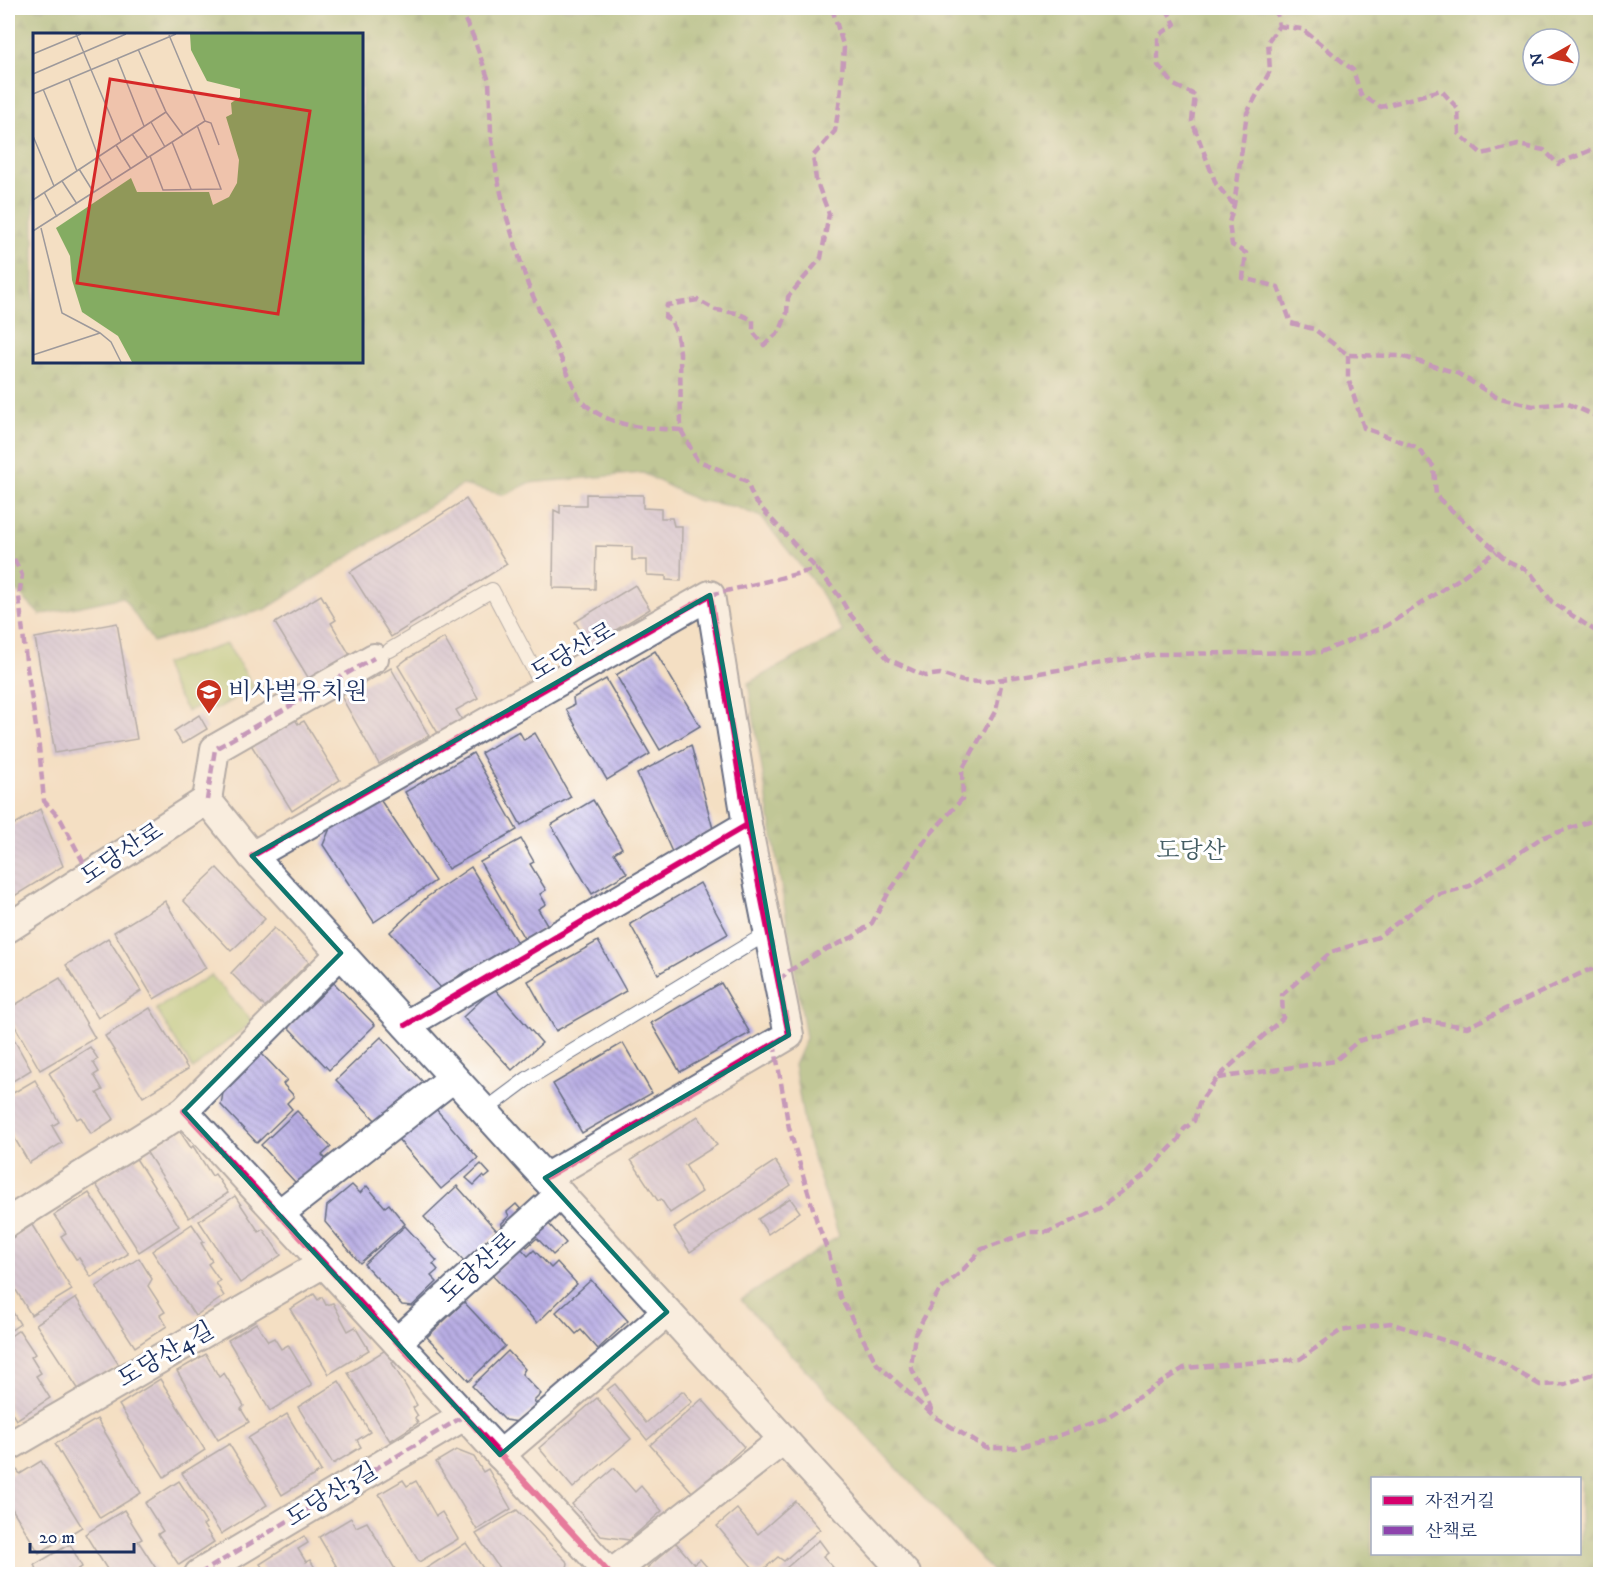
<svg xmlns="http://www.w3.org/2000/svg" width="1608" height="1582" font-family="'IM FELL DW Pica','Noto Serif KR',serif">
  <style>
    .green { fill: #a5c770; stroke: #607b67; stroke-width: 1.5 }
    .forest { fill: url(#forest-firs); stroke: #506e60; stroke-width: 1.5; fill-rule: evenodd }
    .building { fill: url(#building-back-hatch) }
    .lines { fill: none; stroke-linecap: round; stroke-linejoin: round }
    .service-casing { stroke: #676d81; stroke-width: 16 }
    .minor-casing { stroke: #676d81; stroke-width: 32 }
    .service { stroke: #fff; stroke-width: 14 }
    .minor { stroke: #fff; stroke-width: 28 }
    .quiet { stroke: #8e44ad; stroke-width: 4.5; stroke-dasharray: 9 4.5; stroke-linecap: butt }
    .cycleway-casing { stroke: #fff; stroke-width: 10 }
    .cycleway { stroke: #d6006c; stroke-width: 6 }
    .marked { fill: none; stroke: #0f766e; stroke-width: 4.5; stroke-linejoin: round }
    .labels { text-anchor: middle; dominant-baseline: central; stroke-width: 6; stroke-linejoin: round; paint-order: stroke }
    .street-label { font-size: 24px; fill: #1b2f5e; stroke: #fff }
    .poi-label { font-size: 24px; fill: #1b2f5e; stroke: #fff; text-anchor: start }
    .park-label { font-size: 24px; fill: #445d63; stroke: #fff }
    .inset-road { fill: none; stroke: #9d999b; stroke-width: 1.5 }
    .view { fill: #d62828; fill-opacity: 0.15; stroke: #d62828; stroke-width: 3 }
    .inset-edge { fill: none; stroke: #1b2f5e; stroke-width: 3 }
  </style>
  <defs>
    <pattern id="forest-firs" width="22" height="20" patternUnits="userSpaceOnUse" patternTransform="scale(1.5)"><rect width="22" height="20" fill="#84ac62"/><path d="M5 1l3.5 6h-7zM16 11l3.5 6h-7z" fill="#6b8c54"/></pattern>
    <pattern id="building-back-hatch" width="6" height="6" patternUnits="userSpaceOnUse" patternTransform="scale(1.5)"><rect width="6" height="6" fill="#b9aee4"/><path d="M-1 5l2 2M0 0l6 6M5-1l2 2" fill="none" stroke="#968ebc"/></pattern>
  </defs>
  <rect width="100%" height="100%" fill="#fff"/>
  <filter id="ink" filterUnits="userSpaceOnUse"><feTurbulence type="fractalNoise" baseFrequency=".0167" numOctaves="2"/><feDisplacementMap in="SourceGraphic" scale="12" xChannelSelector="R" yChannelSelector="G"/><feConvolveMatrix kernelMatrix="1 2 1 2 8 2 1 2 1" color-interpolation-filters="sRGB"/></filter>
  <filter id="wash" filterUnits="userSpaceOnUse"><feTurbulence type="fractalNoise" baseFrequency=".008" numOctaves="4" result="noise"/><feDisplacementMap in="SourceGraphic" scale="24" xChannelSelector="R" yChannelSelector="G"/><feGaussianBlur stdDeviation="1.35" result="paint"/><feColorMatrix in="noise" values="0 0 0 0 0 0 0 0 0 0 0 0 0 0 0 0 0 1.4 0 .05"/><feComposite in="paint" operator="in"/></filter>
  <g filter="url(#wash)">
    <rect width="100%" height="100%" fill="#f4dfc3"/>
    <!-- green -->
    <g class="green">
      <path d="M227 644 254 687 215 710 209 702 187 711 171 684 164 664Z"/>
      <path d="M211 975 253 1022 215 1050 193 1069 156 1009Z"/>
    </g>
    <!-- forest -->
    <path class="forest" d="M8 8H1600V1574H995L741 1300 839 1236 807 1140 794 1065 806 1038 748 683 843 632 816 585 761 517 736 507 696 500 643 473 529 483 505 495 462 485 266 609 153 642 123 597 40 615 8 582ZM34 34H362V362H34ZM1533 39H1569V75H1533ZM1372 1478H1580V1554H1372Z"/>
    <g id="blocks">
      <!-- building -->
      <g class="building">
        <path d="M586 494 643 495V508L661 509V518H672L674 526H682L681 581 666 580V576L647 575V560H632V547L596 546 595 589 553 588 554 510 560 513V505H586Z"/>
        <path d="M466 499 507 564 391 637 350 572Z"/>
        <path d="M635 585 650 609 590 646 575 622Z"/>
        <path d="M321 595 336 620 331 623 350 655 309 679 275 623Z"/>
        <path d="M117 623 137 739 55 753 35 638Z"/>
        <path d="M444 638 478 698 456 710 462 720 439 735 398 666 407 659Z"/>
        <path d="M655 651 700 726 660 750 616 675Z"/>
        <path d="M391 668 429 736 379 764 341 696Z"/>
        <path d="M606 679 650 754 607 780 566 709 574 705 573 698Z"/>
        <path d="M199 715 207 729 182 744 174 731Z"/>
        <path d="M293 716 298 724 304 721 340 780 292 811 250 743Z"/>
        <path d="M519 731 524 740 535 733 571 797 521 825 481 753Z"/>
        <path d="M691 745 713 829 672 852 637 774Z"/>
        <path d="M473 753 517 830 448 869 405 792Z"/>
        <path d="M377 795 435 881 374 922 323 845 331 826Z"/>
        <path d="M593 800 622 848 614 853 627 873 592 894 551 825Z"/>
        <path d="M40 809 63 866 8 900V828Z"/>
        <path d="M521 839 534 862 530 864 546 890 540 894 546 904 538 909 548 926 525 940 480 862Z"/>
        <path d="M471 867 519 946 461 974 443 990 390 932 427 897Z"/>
        <path d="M217 868 265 919 231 951 183 900Z"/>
        <path d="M700 883 728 934 658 974 630 924Z"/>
        <path d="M165 901 206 968 154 999 114 932Z"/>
        <path d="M274 928 309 962 265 1007 231 973Z"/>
        <path d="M108 938 141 991 98 1018 66 965Z"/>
        <path d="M598 941 626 991 556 1031 528 981Z"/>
        <path d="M60 978 95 1038 40 1070 8 1014V1009Z"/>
        <path d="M334 983 375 1025 329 1070 288 1027Z"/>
        <path d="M721 983 750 1033 680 1072 651 1023Z"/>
        <path d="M494 988 542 1043 512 1070 463 1017Z"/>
        <path d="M150 1008 188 1069 143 1097 105 1036Z"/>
        <path d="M8 1029 31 1070 8 1084Z"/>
        <path d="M381 1037 423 1082 379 1124 336 1080Z"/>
        <path d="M623 1043 652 1093 582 1133 553 1084Z"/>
        <path d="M90 1047 98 1059 93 1062 99 1072 94 1075 103 1090 97 1093 114 1119 91 1134 81 1117 77 1119 49 1073Z"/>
        <path d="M260 1052 287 1080 283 1084 294 1096 287 1103 292 1109 257 1143 221 1105 224 1087Z"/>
        <path d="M35 1080 59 1122 52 1126 62 1143 29 1163 8 1127V1096Z"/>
        <path d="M435 1108 478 1158 441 1189 398 1139Z"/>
        <path d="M297 1111 331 1147 322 1155 329 1162 309 1182H295L261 1145Z"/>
        <path d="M698 1116 717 1145 685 1165 702 1192 670 1213 661 1199 658 1201 631 1160Z"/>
        <path d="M179 1130 191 1148 193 1146 212 1176 215 1174 228 1193 189 1218 146 1151Z"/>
        <path d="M135 1157 179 1226 139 1252 95 1183Z"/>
        <path d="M775 1161 791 1185 690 1252 674 1228Z"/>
        <path d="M481 1164 490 1174 485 1178 483 1176 474 1185 466 1178Z"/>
        <path d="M352 1185 360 1193 367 1186 385 1207 389 1204 405 1224 360 1263 325 1222 327 1206Z"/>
        <path d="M457 1186 498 1232 465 1262 424 1217Z"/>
        <path d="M89 1193 128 1254 91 1277 79 1258 76 1259 61 1236 66 1233 54 1215Z"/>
        <path d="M235 1196 259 1232 263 1229 281 1255 240 1283 199 1221Z"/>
        <path d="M790 1198 800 1212 768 1234 758 1219Z"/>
        <path d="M516 1204 523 1212 504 1227 501 1224 509 1216 507 1212Z"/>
        <path d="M547 1222 566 1243 553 1255 537 1238 527 1247 523 1244Z"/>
        <path d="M192 1224 204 1242 201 1243 212 1261 208 1264 220 1281 216 1283 224 1296 195 1316 152 1251Z"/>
        <path d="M32 1225 72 1290 31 1315 8 1277V1241Z"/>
        <path d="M405 1226 437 1261 433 1264 438 1270 431 1276 437 1282 412 1306 402 1305 364 1264Z"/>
        <path d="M520 1247 528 1256 534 1250 551 1268 557 1262 577 1284 537 1323 492 1275Z"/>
        <path d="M139 1258 152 1279 148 1286 165 1312 160 1315 167 1326 135 1347 96 1287Z"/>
        <path d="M591 1280 628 1321 598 1349 581 1330 576 1334 556 1312Z"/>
        <path d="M314 1294 318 1300 322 1297 326 1305 333 1303 348 1331 355 1327 369 1350 329 1374 290 1309Z"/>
        <path d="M76 1298 119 1365 79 1390 36 1324Z"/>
        <path d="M464 1302 505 1346 469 1381 427 1337Z"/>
        <path d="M8 1304 20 1324 8 1332Z"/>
        <path d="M256 1323 268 1341 274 1338 281 1349 288 1345 312 1385 270 1411 228 1340Z"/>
        <path d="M19 1330 35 1354 31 1357 41 1373 36 1376 50 1398 16 1420 8 1407V1338Z"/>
        <path d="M387 1349 395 1361 392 1363 417 1405 413 1408 418 1416 415 1418 418 1423 390 1441 348 1373Z"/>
        <path d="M508 1351 525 1369 522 1374 541 1394 534 1401 538 1405 519 1422 505 1420 472 1386Z"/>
        <path d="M206 1354 219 1377 224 1373 244 1406 241 1409 249 1422 218 1440 177 1371Z"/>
        <path d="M160 1379 205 1450 164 1477 119 1405Z"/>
        <path d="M339 1381 370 1432 357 1440 361 1447 333 1464 298 1407Z"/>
        <path d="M615 1384 646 1423 683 1391 692 1402 647 1440 607 1390Z"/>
        <path d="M597 1398 631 1439 573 1488 539 1448Z"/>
        <path d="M702 1399 744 1447 693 1493 650 1445Z"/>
        <path d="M287 1414 321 1471 282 1495 248 1438Z"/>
        <path d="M97 1419 141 1493 100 1518 55 1444Z"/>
        <path d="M229 1444 267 1505 221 1534 182 1473Z"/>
        <path d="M456 1450 474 1457 483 1472 488 1469 511 1509 477 1530 436 1462Z"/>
        <path d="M41 1461 82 1527 39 1553 8 1502V1476L17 1470 20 1474Z"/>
        <path d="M614 1468 635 1492 641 1486 662 1511 629 1540 601 1536 572 1504Z"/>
        <path d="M403 1480 407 1486 416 1481 436 1516 442 1512 458 1539 419 1562 379 1494Z"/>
        <path d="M179 1481 206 1523 203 1525 214 1542 179 1565 158 1534 163 1531 145 1503Z"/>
        <path d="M795 1501 820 1529 784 1561 778 1557 758 1574 717 1526 737 1509 758 1534Z"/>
        <path d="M124 1510 142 1539 138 1541 159 1573 157 1574H110L85 1534Z"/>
        <path d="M517 1510 568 1563 566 1574H503L476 1534Z"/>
        <path d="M351 1518 356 1527 367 1522 398 1574H341L319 1537Z"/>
        <path d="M304 1536 308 1543 298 1549 306 1562 310 1560 319 1574H266L260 1564Z"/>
        <path d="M819 1540 828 1552 823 1556 839 1574H779Z"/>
        <path d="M466 1543 487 1574H424L422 1571Z"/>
        <path d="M676 1543 694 1564 700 1559 713 1574H647L648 1567Z"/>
        <path d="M70 1544 82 1567 77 1570 80 1574H39L34 1565Z"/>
      </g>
    </g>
  </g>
  <g filter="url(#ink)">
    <use href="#blocks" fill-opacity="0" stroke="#676d81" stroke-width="1.5"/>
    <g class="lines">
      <!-- service casing -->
      <g class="service-casing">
        <g id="service">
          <path d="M390 650 492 590 544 689"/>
          <path d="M484 1111 527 1079 769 932"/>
        </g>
      </g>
      <!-- minor casing -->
      <g class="minor-casing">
        <g id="minor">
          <path d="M207 800 252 856 906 1574"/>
          <path d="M207 800 215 749 374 658"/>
          <path d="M252 856 710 595 747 825 789 1035 545 1178"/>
          <path d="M8 928 207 800"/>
          <path d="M406 1025 747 825"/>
          <path d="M184 1111 610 1574"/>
          <path d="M279 1214 453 1078"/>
          <path d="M8 1222 184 1111 341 953"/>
          <path d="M397 1342 560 1194"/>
          <path d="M8 1447 324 1263"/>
          <path d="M500 1455 667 1312"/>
          <path d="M199 1574 464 1416"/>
          <path d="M611 1574 783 1440"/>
        </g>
      </g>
      <!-- service -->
      <use href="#service" class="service"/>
      <!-- minor -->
      <use href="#minor" class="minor"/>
      <!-- quiet -->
      <g class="quiet">
        <path d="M459 8 473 36 489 81 491 133 497 176 507 218 528 285 579 398C606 428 644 428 681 430"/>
        <path d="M832 8 844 48 840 99 835 131 813 156 816 180 829 214 821 258 788 297 787 313 780 331 764 345 753 332V320L737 313 716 310 698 300 667 305 665 317 671 320 676 332 680 352 681 430 697 460 746 481 755 501 824 577 839 596 849 613 888 659 925 676 940 674 962 681 984 682 1157 654 1321 652 1386 626 1459 579 1496 551"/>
        <path d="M1166 8 1175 24 1158 36V65L1174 85 1195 95 1192 121 1216 184 1234 205"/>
        <path d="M1276 8 1279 26 1268 41 1270 71 1247 113 1234 205 1229 223 1232 245 1246 253 1243 278 1278 287 1291 323 1314 329 1348 355 1401 356 1457 373 1496 397 1533 406 1566 403 1600 418"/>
        <path d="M1279 26 1302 29 1353 70 1361 95 1381 107 1441 90 1458 109 1459 134 1482 154 1518 145 1544 150 1558 164 1591 150 1600 153"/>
        <path d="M1348 355V378L1364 428 1416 447 1434 467 1436 496 1506 560 1530 572 1552 602 1600 634"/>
        <path d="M8 547 22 575 19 597 26 661 39 747 44 801 61 820 90 875"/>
        <path d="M710 595 817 569"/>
        <path d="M207 800 215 749 374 658"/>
        <path d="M779 981 789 971 820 952 853 937 872 923 888 894 926 839 963 798 962 770 996 710 1002 680"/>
        <path d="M774 1043 789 1128 817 1222 829 1254 840 1297 877 1364 935 1417 986 1448H1015L1047 1440 1106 1418 1184 1368 1300 1359 1340 1331 1390 1323 1487 1354 1540 1385 1565 1384 1593 1374 1600 1375"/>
        <path d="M1218 1078 1335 1061 1358 1041 1426 1021 1467 1027 1586 971 1600 967"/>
        <path d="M932 1411 911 1367 915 1334 939 1291 960 1273 982 1249 1030 1232H1048L1100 1208 1147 1173 1178 1140 1184 1129 1194 1121 1199 1103 1217 1078 1283 1018 1282 995 1331 952 1378 937 1433 896 1470 886 1541 838 1600 818"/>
        <path d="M199 1574 464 1416"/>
      </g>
      <!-- cycleway casing -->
      <g class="cycleway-casing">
        <g id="cycleway">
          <path d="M252 856 710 595 747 825 789 1035 545 1178"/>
          <path d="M406 1025 747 825"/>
          <path d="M184 1111 610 1574"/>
        </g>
      </g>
      <!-- cycleway -->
      <use href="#cycleway" class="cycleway"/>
    </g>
  </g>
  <!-- marked area -->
  <path d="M0 0H1608V1582H0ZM710 595 789 1035 545 1178 667 1312 500 1455 184 1111 341 953 252 856Z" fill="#f4dfc3" fill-opacity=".55" fill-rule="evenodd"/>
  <path class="marked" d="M710 595 789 1035 545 1178 667 1312 500 1455 184 1111 341 953 252 856Z"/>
  <!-- icons -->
  <defs>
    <g id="school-pin" transform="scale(1.35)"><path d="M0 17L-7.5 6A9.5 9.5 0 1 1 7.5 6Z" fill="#c8321e" stroke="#fff"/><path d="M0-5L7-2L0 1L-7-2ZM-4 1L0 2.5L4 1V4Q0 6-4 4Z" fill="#fff"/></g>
  </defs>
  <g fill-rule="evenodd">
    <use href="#school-pin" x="209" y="692"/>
  </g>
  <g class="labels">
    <!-- street labels -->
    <g class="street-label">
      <text transform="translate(573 652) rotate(-30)">도당산로</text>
      <text transform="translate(122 854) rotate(-33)">도당산로</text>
      <text transform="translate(478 1268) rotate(-42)">도당산로</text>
      <text transform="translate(166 1355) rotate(-30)">도당산4길</text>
      <text transform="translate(332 1495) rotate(-31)">도당산3길</text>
    </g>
    <!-- poi labels -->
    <g class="poi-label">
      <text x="228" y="692">비사벌유치원</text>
    </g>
    <!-- park labels -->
    <g class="park-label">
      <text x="1191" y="851">도당산</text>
    </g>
  </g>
  <!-- overview -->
  <g transform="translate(33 33)">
    <rect width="330" height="330" fill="#f4dfc3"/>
    <path d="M157 1H330V329H99L85 303 49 279 39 247 37 223 23 195 98 145 104 159H176L180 172 196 164 204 150 206 127 193 84 199 81 198 70 207 64V56L174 48 158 17Z" fill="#84ac62"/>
    <path class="inset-road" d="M43 1 88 108M136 2 172 88M105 16 133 79 150 102M0 21 48 1M84 25 111 93M0 41 93 1M36 46 65 123 79 148M10 56 44 138M0 61 143 1M172 88 178 90 186 112M118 89 132 114M99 101 115 125M0 103 21 153M139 109 158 156M83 112 98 136M117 123 130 157 188 156 164 92M46 136 61 160M29 148 44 171M11 159 24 184M0 167 133 79M8 195 29 280 67 300 78 309 88 329M0 198 172 88M0 322 67 300"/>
    <path class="view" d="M77 46 277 78 245 281 44 250Z"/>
    <rect width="330" height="330" class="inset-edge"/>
  </g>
  <!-- margin -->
  <rect width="1608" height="1582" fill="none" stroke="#fff" stroke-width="30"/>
  <!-- legend -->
  <rect x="1371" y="1477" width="210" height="78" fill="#ffffff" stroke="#a4acbf" stroke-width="1.5"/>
  <rect x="1383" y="1496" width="30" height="9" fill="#d6006c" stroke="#a4acbf" stroke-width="1.5"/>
  <text x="1425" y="1507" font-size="18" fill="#1b2f5e">자전거길</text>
  <rect x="1383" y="1526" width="30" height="9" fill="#8e44ad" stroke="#a4acbf" stroke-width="1.5"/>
  <text x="1425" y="1537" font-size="18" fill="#1b2f5e">산책로</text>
  <!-- north arrow -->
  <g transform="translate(1551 57) rotate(261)"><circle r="28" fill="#ffffff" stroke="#a4acbf" stroke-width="1.5"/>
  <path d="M0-4.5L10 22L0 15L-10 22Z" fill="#c8321e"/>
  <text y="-9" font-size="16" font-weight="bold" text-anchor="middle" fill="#1b2f5e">N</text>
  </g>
  <!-- scale -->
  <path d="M30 1543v9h104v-9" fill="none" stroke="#1b2f5e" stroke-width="3"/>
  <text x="39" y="1543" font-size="18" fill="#1b2f5e" stroke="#ffffff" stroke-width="4.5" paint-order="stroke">20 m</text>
</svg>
